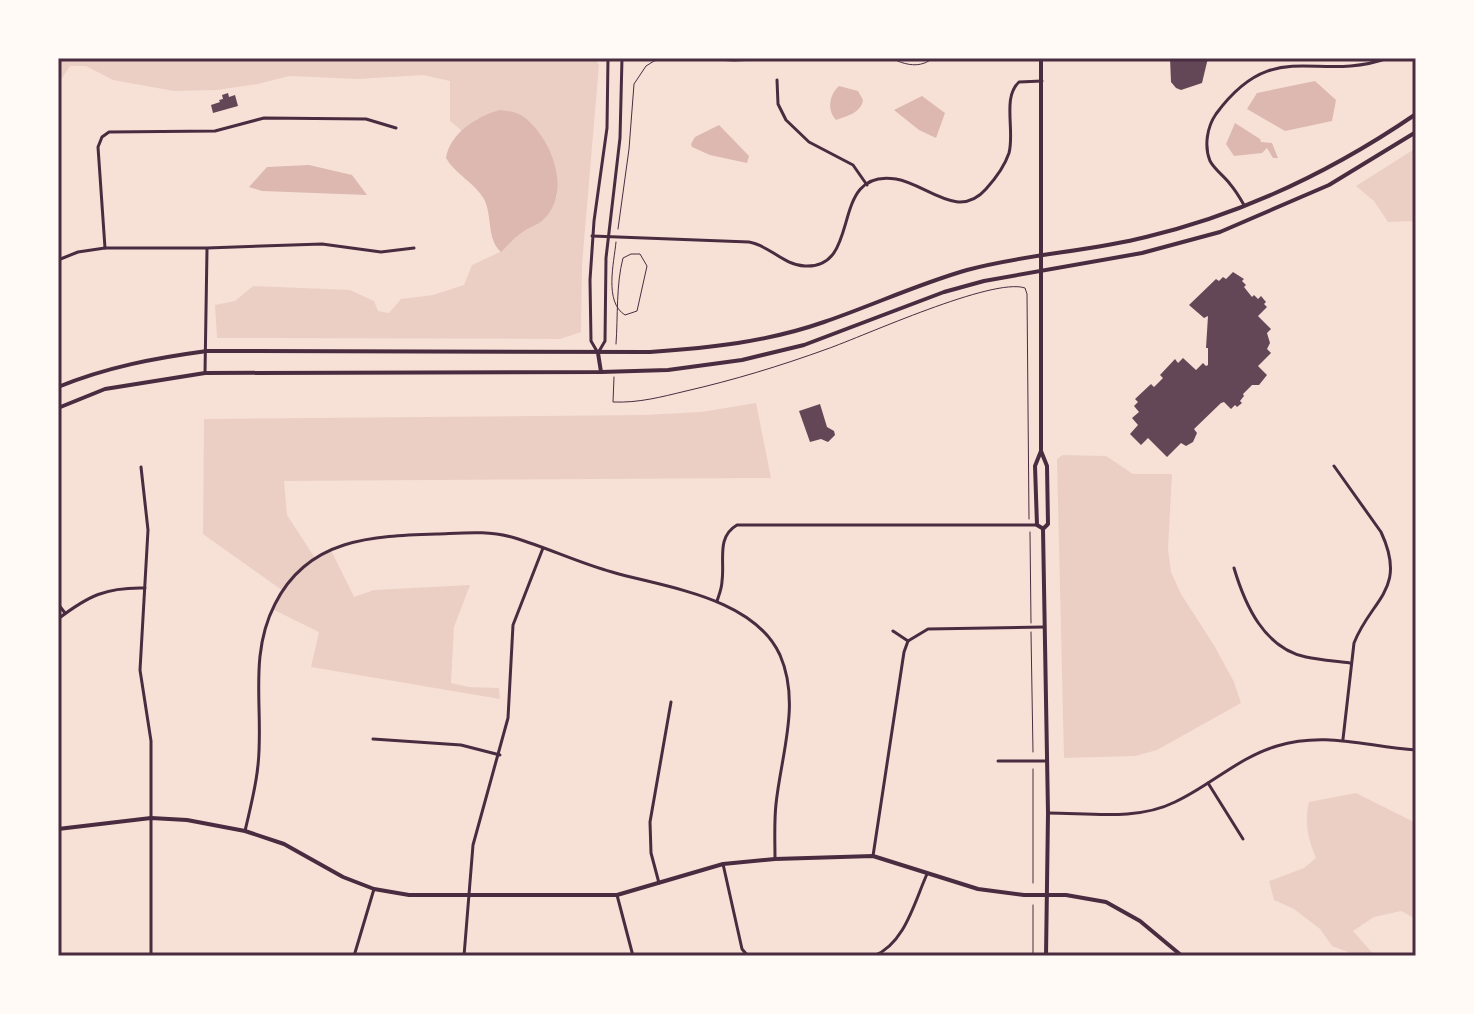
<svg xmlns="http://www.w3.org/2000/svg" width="1474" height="1014" font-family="Mulish,sans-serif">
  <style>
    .green { fill: #ebcfc5 }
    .water { fill: #dcb8b0 }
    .building { fill: #644757 }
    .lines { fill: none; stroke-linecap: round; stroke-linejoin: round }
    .path { stroke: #4a2c40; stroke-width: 1 }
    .minor { stroke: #4a2c40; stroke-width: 3 }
    .tertiary { stroke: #4a2c40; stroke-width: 4 }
    .secondary { stroke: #4a2c40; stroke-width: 4 }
    .neatline { fill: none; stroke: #4a2c40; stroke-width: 3 }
  </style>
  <rect width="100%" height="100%" fill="#f7e1d7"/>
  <!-- green -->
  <g class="green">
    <path d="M58 58H595L599 65 582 265 581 332 560 339 217 338 215 305 235 301 253 286 350 290 374 301 378 311 389 313 401 299 433 295 464 285 472 265 500 252 521 232 544 219 557 196 556 170 478 118 462 131 450 121V81L423 75 358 79 289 76 258 84 217 90 174 91 113 80 86 66H70L58 84Z"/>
    <path d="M1416 148V221L1388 222 1374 201 1356 186Z"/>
    <path d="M756 403 771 478 284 481 287 515 315 558 331 550 354 597 374 590 470 585 454 627 451 683 469 687 499 688 500 699 311 667 319 632 272 609 283 591 203 534 204 419 644 415 701 412Z"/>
    <path d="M1063 455 1106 456 1133 474H1172L1168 549 1171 572 1181 594 1215 647 1234 682 1241 703 1157 750 1135 756 1064 758 1057 459Z"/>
    <path d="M1356 793 1416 823V919L1401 911 1374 917 1353 931 1375 956H1358L1332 946 1320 929 1294 909 1274 900 1269 881 1304 868 1316 858C1308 839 1304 822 1309 802Z"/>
  </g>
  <!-- water -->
  <g class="water">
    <path d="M1315 81 1336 100 1332 121 1285 131 1247 109 1257 93Z"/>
    <path d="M839 86 858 91 863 100C861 113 847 116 836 120 827 110 829 95 839 86Z"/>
    <path d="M922 96 945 113 936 138 919 130 894 110Z"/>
    <path d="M500 110C508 111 517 112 524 117 551 138 572 189 545 218 540 224 530 227 524 231 515 237 508 245 501 252 486 238 493 217 484 199 474 182 455 174 446 158 450 133 477 116 500 110Z"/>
    <path d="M1235 123 1260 139 1261 142 1272 143 1278 158H1273L1267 148 1262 153 1234 156 1226 144Z"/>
    <path d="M719 125 749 156 747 163 710 155 692 147 691 144 695 137Z"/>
    <path d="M309 165 352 175 367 195 262 191 249 187 267 167Z"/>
  </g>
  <!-- building -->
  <g class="building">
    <path d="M1170 58H1208L1202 83 1181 90 1176 88 1171 82Z"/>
    <path d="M228 93 229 97 235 95 238 106 213 113 211 105 220 102 219 100 223 99 222 95Z"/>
    <path d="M1233 272 1244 279 1242 281 1246 285 1244 287 1252 297 1254 295 1258 299 1261 296 1266 302 1264 304 1267 307 1258 316 1271 329 1267 333 1270 343 1267 349 1271 353 1258 366 1267 375 1259 385H1252L1243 394 1244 396 1240 401 1242 403 1237 407 1235 405 1231 409 1224 402 1221 403 1194 429 1197 433 1193 442 1186 446 1181 443 1167 457 1148 438 1141 445 1130 434 1138 425 1132 418 1139 412 1134 406 1138 402 1135 399 1151 384 1154 387 1163 378 1160 375 1175 359 1178 363 1183 358 1196 370 1203 363 1206 366 1208 365V348H1206L1208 316 1204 318 1189 305 1216 279 1219 281 1223 277 1226 279Z"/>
    <path d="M820 404 827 427 834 431 835 435 828 442 821 439 810 442 799 411Z"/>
  </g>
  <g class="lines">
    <!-- path -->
    <g class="path">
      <path d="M676 58 734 61 809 58"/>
      <path d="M891 58C905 65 920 69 933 58"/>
      <path d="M618 229 629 149 634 84 646 66 654 61 666 58"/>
      <path d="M616 242C614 263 604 302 625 315L637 311 647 266 640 254H631L623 258C616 285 618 316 616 344"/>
      <path d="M614 377 613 402C639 403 661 397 686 391 734 380 780 366 827 349 864 336 993 277 1025 288L1027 294 1029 519"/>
      <path d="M1030 532 1031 623"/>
      <path d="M1031 632 1033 752"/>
      <path d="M1033 883V769"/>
      <path d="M1033 956V905"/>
    </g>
    <!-- minor -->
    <g class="minor">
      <path d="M608 58 607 128 594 221 590 280 591 341 598 353 605 341 606 258 620 138 622 58"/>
      <path d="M777 80 778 104 786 120 809 142 853 165 867 185"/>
      <path d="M1244 205C1240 198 1236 191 1230 184 1224 176 1215 170 1210 161 1204 146 1207 127 1216 114 1274 35 1316 84 1388 58"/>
      <path d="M592 236 749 242C769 245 783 265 805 266 864 269 827 168 896 179 927 184 958 221 986 189 995 179 1005 165 1009 153 1015 131 1002 97 1019 82L1042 81"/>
      <path d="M105 248 98 147 102 137 109 132 215 131 264 118 366 119 396 128"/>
      <path d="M58 260 78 252 105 248H207L322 244 381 252 414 248"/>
      <path d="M205 373 207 249"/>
      <path d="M1334 466 1381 532C1408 590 1371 599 1354 643L1343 739"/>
      <path d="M141 467 148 530 140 670 151 741V956"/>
      <path d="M1234 568C1245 605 1264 648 1306 657 1320 660 1335 661 1350 663"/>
      <path d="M717 601C719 595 722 588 722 581 725 561 716 537 737 525H1037"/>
      <path d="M58 604 65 613"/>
      <path d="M58 619C88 596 106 587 145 588"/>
      <path d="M893 631 908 641"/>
      <path d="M908 641 928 629 1044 627"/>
      <path d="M373 739 461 745 500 755"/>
      <path d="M998 761H1046"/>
      <path d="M1208 783 1243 839"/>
      <path d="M1048 813C1089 813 1137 821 1175 802 1210 786 1239 757 1277 746 1326 731 1367 747 1416 750"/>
      <path d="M245 831C250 809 256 787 258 765 264 711 248 656 275 604 308 538 372 536 437 534 463 533 489 530 515 538 548 548 579 563 612 572 667 588 753 597 780 655 801 703 781 755 776 804 774 822 775 841 775 859"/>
      <path d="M873 856 904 652 908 641"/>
      <path d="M723 864 742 949 748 956"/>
      <path d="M659 883 651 853 650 822 671 702"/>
      <path d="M617 895 633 956"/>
      <path d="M354 956 374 889"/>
      <path d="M464 956 473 845 508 718 513 625 543 548"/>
      <path d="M874 956C905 943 914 903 927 874"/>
    </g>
    <!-- tertiary -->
    <g class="tertiary">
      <path d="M1041 58V451L1035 466 1037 525 1042 528"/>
      <path d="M598 353 601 372"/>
      <path d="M1041 451 1047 466 1048 524 1043 529 1048 813 1046 956"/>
      <path d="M58 829 151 818 187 820 245 831 284 844 343 877 374 889 409 895H617L723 864 775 859 873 856 978 889 1024 895H1066L1106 902 1140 921 1182 956"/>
    </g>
    <!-- secondary -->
    <g class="secondary">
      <path d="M58 387C107 367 155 358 207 351L650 352C709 348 767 342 824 322 871 306 918 284 967 270 1025 254 1087 252 1146 237 1243 214 1334 170 1416 114"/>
      <path d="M58 408 105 389 205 373 601 372 668 370 742 360 804 345 944 292 984 281 1142 253 1220 232 1329 185 1416 132"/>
    </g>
  </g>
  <!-- border -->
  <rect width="1474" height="1014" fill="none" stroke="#fffaf5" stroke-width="120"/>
  <rect x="60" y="60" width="1354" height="894" class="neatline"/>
</svg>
